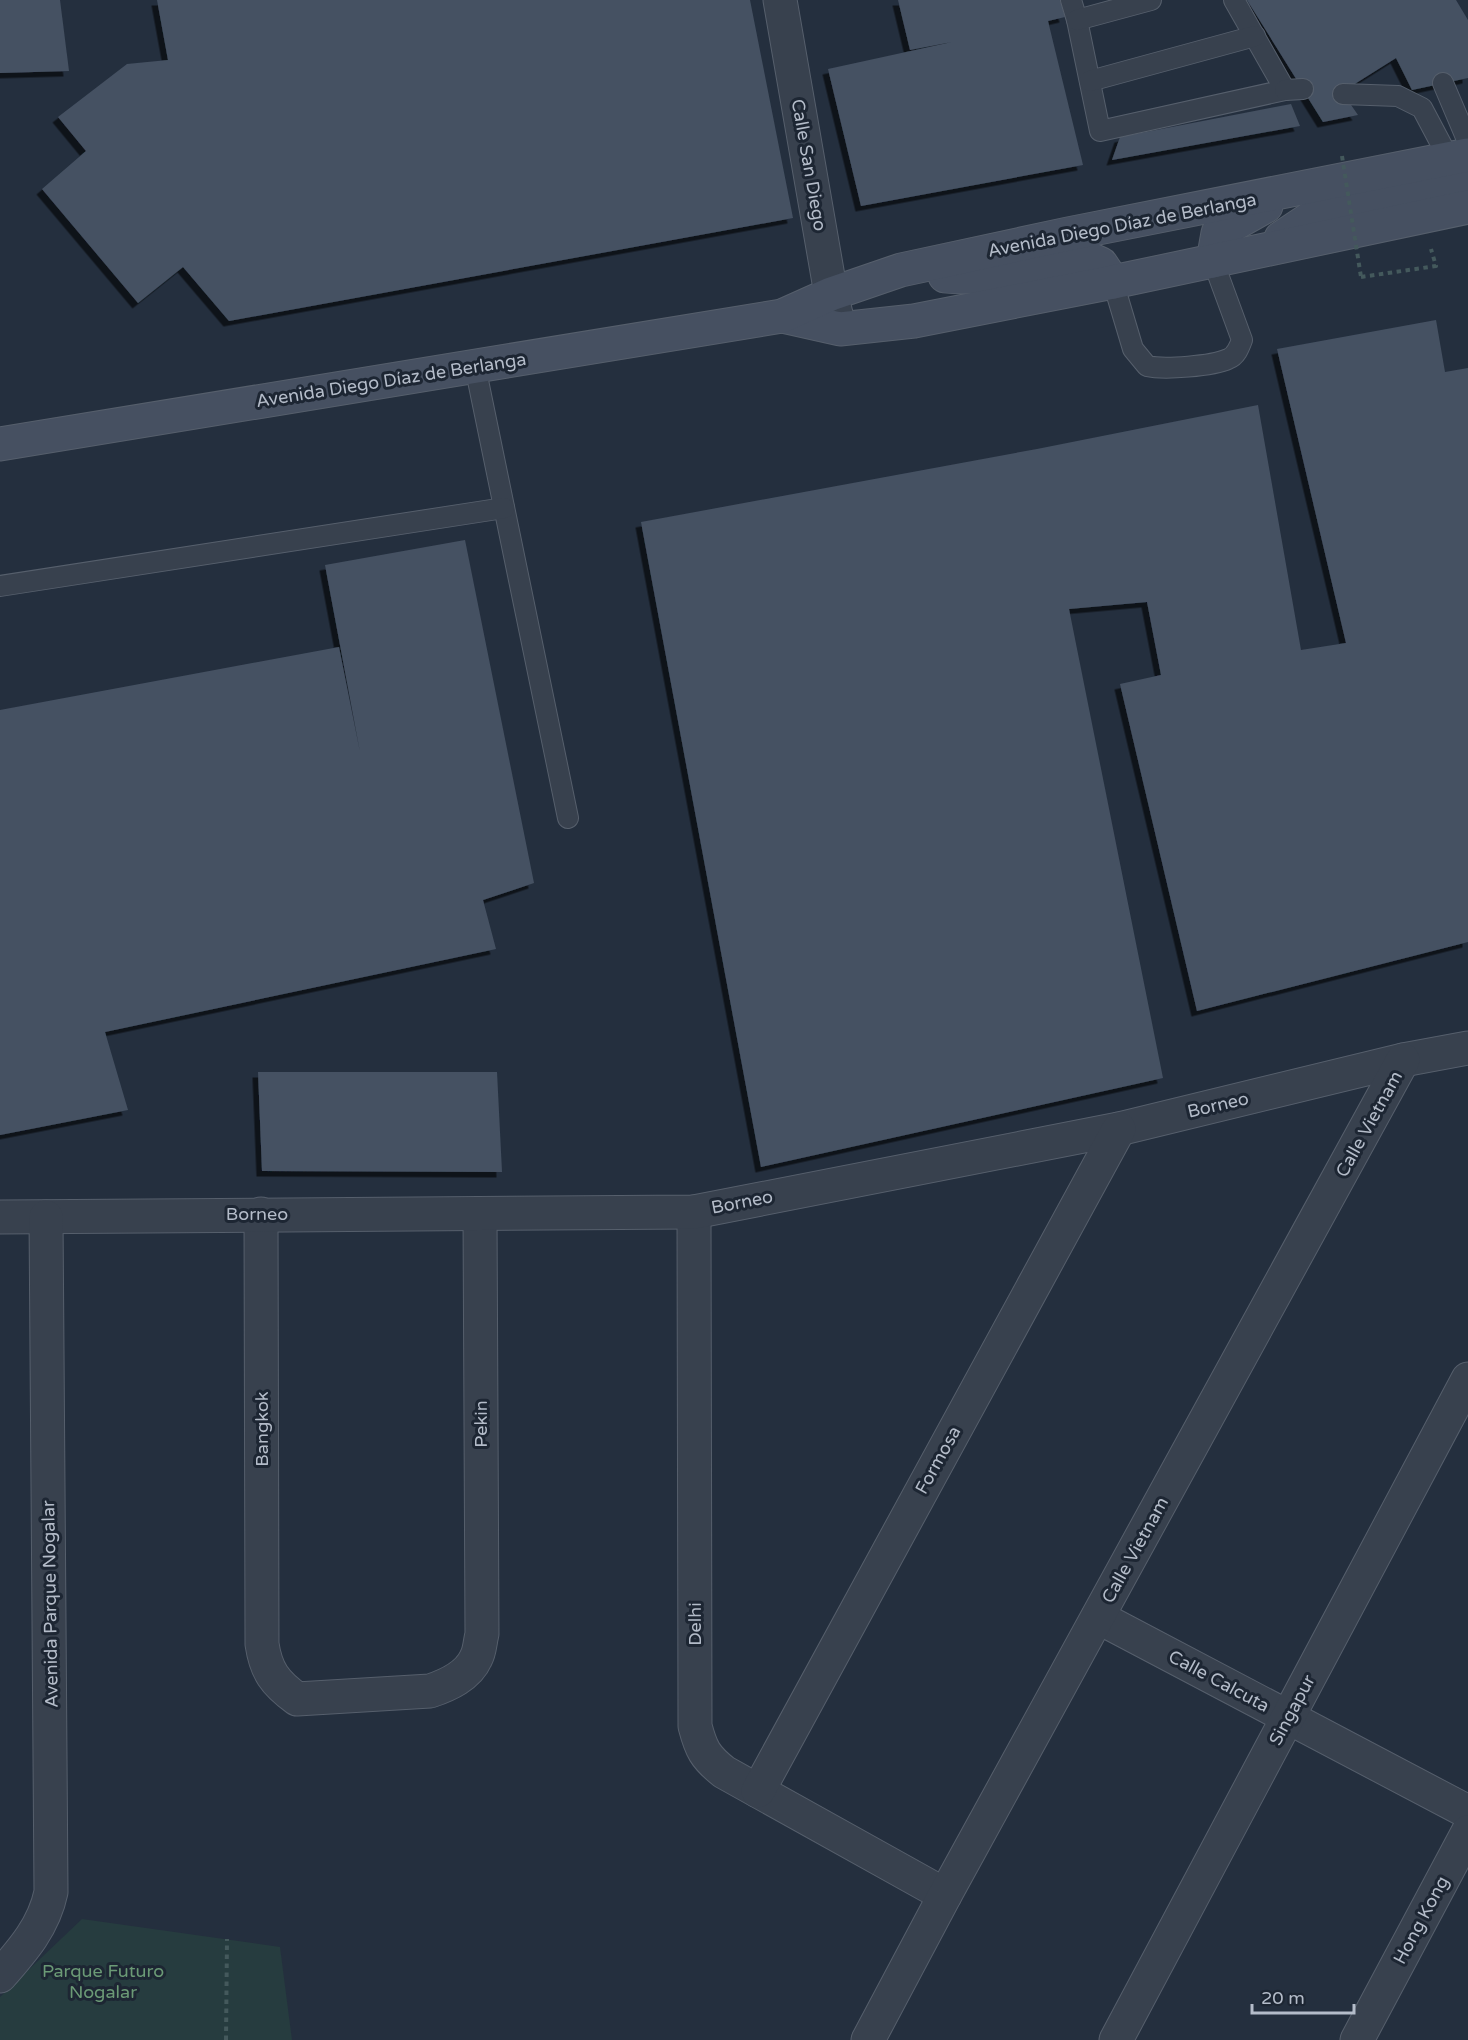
<svg xmlns="http://www.w3.org/2000/svg" width="1468" height="2040" font-family="'Varela Round',sans-serif">
  <style>
    .green { fill: #263c3f }
    .building { fill: #455162; filter: url(#shadow) }
    .lines { fill: none; stroke-linecap: round; stroke-linejoin: round }
    .service-casing { stroke: #565f6c; stroke-width: 22 }
    .minor-casing { stroke: #565f6c; stroke-width: 35 }
    .secondary-casing { stroke: #565f6c; stroke-width: 35 }
    .path { stroke: #44595c; stroke-width: 4; stroke-dasharray: 4.5 4.5; stroke-linecap: butt }
    .service { stroke: #38414e; stroke-width: 20 }
    .minor { stroke: #38414e; stroke-width: 33 }
    .secondary { stroke: #465061; stroke-width: 33 }
    .path-bridge { stroke: #44595c; stroke-width: 4; stroke-dasharray: 4.5 4.5; stroke-linecap: butt }
    .labels { text-anchor: middle; dominant-baseline: central; stroke-width: 6; stroke-linejoin: round; paint-order: stroke }
    .street-label { font-size: 18px; fill: #b4bcc9; stroke: #1d2633 }
    .park-label { font-size: 18px; fill: #6b9a76; stroke: #1d2633 }
  </style>
  <defs>
    <filter id="shadow"><feDropShadow dx="-5.5" dy="5.5" stdDeviation="0" flood-color="#0009"/></filter>
  </defs>
  <rect width="100%" height="100%" fill="#242f3e"/>
  <!-- green -->
  <path class="green" d="M82 1919 280 1947 292 2040H0V1997Z"/>
  <!-- building -->
  <g class="building">
    <path d="M0 0H60L69 71 0 73Z"/>
    <path d="M157 0H750L793 218 229 321 183 267 138 303 42 189 86 151 58 117 127 64 168 60Z"/>
    <path d="M898 0H1060L1065 17 1048 21 1083 165 861 206 828 69 952 42 910 50Z"/>
    <path d="M1247 0H1456L1468 20V78L1412 90 1396 58 1342 92 1358 115 1323 122Z"/>
    <path d="M1291 104 1300 126 1112 160 1120 137Z"/>
    <path d="M1436 320 1445 372 1468 368V942L1197 1011 1120 684 1161 675 1147 602 1069 609 1163 1078 761 1167 641 522 1037 449 1258 405 1301 650 1346 643 1277 349Z"/>
    <path d="M465 540 534 883 483 900 496 949 105 1032 128 1110 0 1135V710L339 647 360 752 325 565Z"/>
    <path d="M258 1072H497L502 1172 262 1171Z"/>
  </g>
  <g class="lines">
    <!-- service casing -->
    <g class="service-casing">
      <g id="service">
        <path d="M1071 0 1077 20 1100 131 1285 90 1234 0"/>
        <path d="M1077 20 1151 0"/>
        <path d="M1090 81 1255 36"/>
        <path d="M1443 83 1468 142"/>
        <path d="M1285 90 1303 89"/>
        <path d="M1343 94 1398 96 1422 108 1449 159"/>
        <path d="M1113 282 1133 349 1147 366C1164 370 1213 366 1228 359 1236 356 1239 348 1242 340L1213 261"/>
        <path d="M475 366 568 818"/>
        <path d="M0 586 504 508"/>
      </g>
    </g>
    <!-- minor casing -->
    <g class="minor-casing">
      <g id="minor">
        <path d="M780 0 831 294 838 322"/>
        <path d="M694 1212 695 1726C701 1749 705 1757 724 1772L945 1895"/>
        <path d="M261 1214 262 1644C266 1671 275 1683 297 1699L430 1691C448 1685 468 1676 476 1658 480 1651 480 1641 482 1634L480 1214"/>
        <path d="M0 1217 694 1212 1119 1129 1403 1060 1468 1048"/>
        <path d="M1098 1617 1468 1812"/>
        <path d="M758 1791 1119 1129"/>
        <path d="M0 1976C23 1950 44 1926 51 1892L46 1217"/>
        <path d="M868 2040 945 1895 1403 1060"/>
        <path d="M1116 2040 1468 1379"/>
        <path d="M1357 2040 1468 1832"/>
      </g>
    </g>
    <!-- secondary casing -->
    <g class="secondary-casing">
      <g id="secondary">
        <path d="M1281 238 1314 216 1336 209 1446 185 1457 179 1468 166"/>
        <path d="M1213 261 1218 233 1266 206"/>
        <path d="M945 276C994 282 1042 260 1090 259L1101 264 1113 282"/>
        <path d="M782 316 840 329 914 321 1113 282 1468 207"/>
        <path d="M0 444 782 316 831 294 901 270 1068 234 1468 155"/>
      </g>
    </g>
    <!-- path -->
    <g class="path">
      <path d="M1361 277 1436 266 1431 249"/>
      <path d="M226 2040 227 1939"/>
    </g>
    <!-- service -->
    <use href="#service" class="service"/>
    <!-- minor -->
    <use href="#minor" class="minor"/>
    <!-- secondary -->
    <use href="#secondary" class="secondary"/>
    <!-- path-bridge -->
    <path class="path-bridge" d="M1342 156 1361 277"/>
  </g>
  <g class="labels">
    <!-- street labels -->
    <g class="street-label">
      <text transform="translate(809 165) rotate(80)">Calle San Diego</text>
      <text transform="translate(1122 225) rotate(-11)">Avenida Diego Díaz de Berlanga</text>
      <text transform="translate(391 380) rotate(-9)">Avenida Diego Díaz de Berlanga</text>
      <text transform="translate(1218 1105) rotate(-13)">Borneo</text>
      <text transform="translate(1369 1124) rotate(-61)">Calle Vietnam</text>
      <text transform="translate(742 1202) rotate(-11)">Borneo</text>
      <text x="257" y="1214">Borneo</text>
      <text transform="translate(481 1424) rotate(-90)">Pekin</text>
      <text transform="translate(262 1429) rotate(-90)">Bangkok</text>
      <text transform="translate(938 1460) rotate(-61)">Formosa</text>
      <text transform="translate(1135 1550) rotate(-61)">Calle Vietnam</text>
      <text transform="translate(50 1604) rotate(-91)">Avenida Parque Nogalar</text>
      <text transform="translate(695 1624) rotate(-90)">Delhi</text>
      <text transform="translate(1219 1681) rotate(28)">Calle Calcuta</text>
      <text transform="translate(1292 1710) rotate(-62)">Singapur</text>
      <text transform="translate(1421 1920) rotate(-62)">Hong Kong</text>
    </g>
    <!-- park labels -->
    <g class="park-label">
      <text x="103" y="1971">Parque Futuro<tspan x="103" dy="21">Nogalar</tspan></text>
    </g>
  </g>
  <!-- scale -->
  <path d="M1252 2004v9h102v-9" fill="none" stroke="#b4bcc9" stroke-width="3"/>
  <text x="1261" y="2004" font-size="18" fill="#b4bcc9" stroke="#1d2633" stroke-width="4.5" paint-order="stroke">20 m</text>
</svg>
